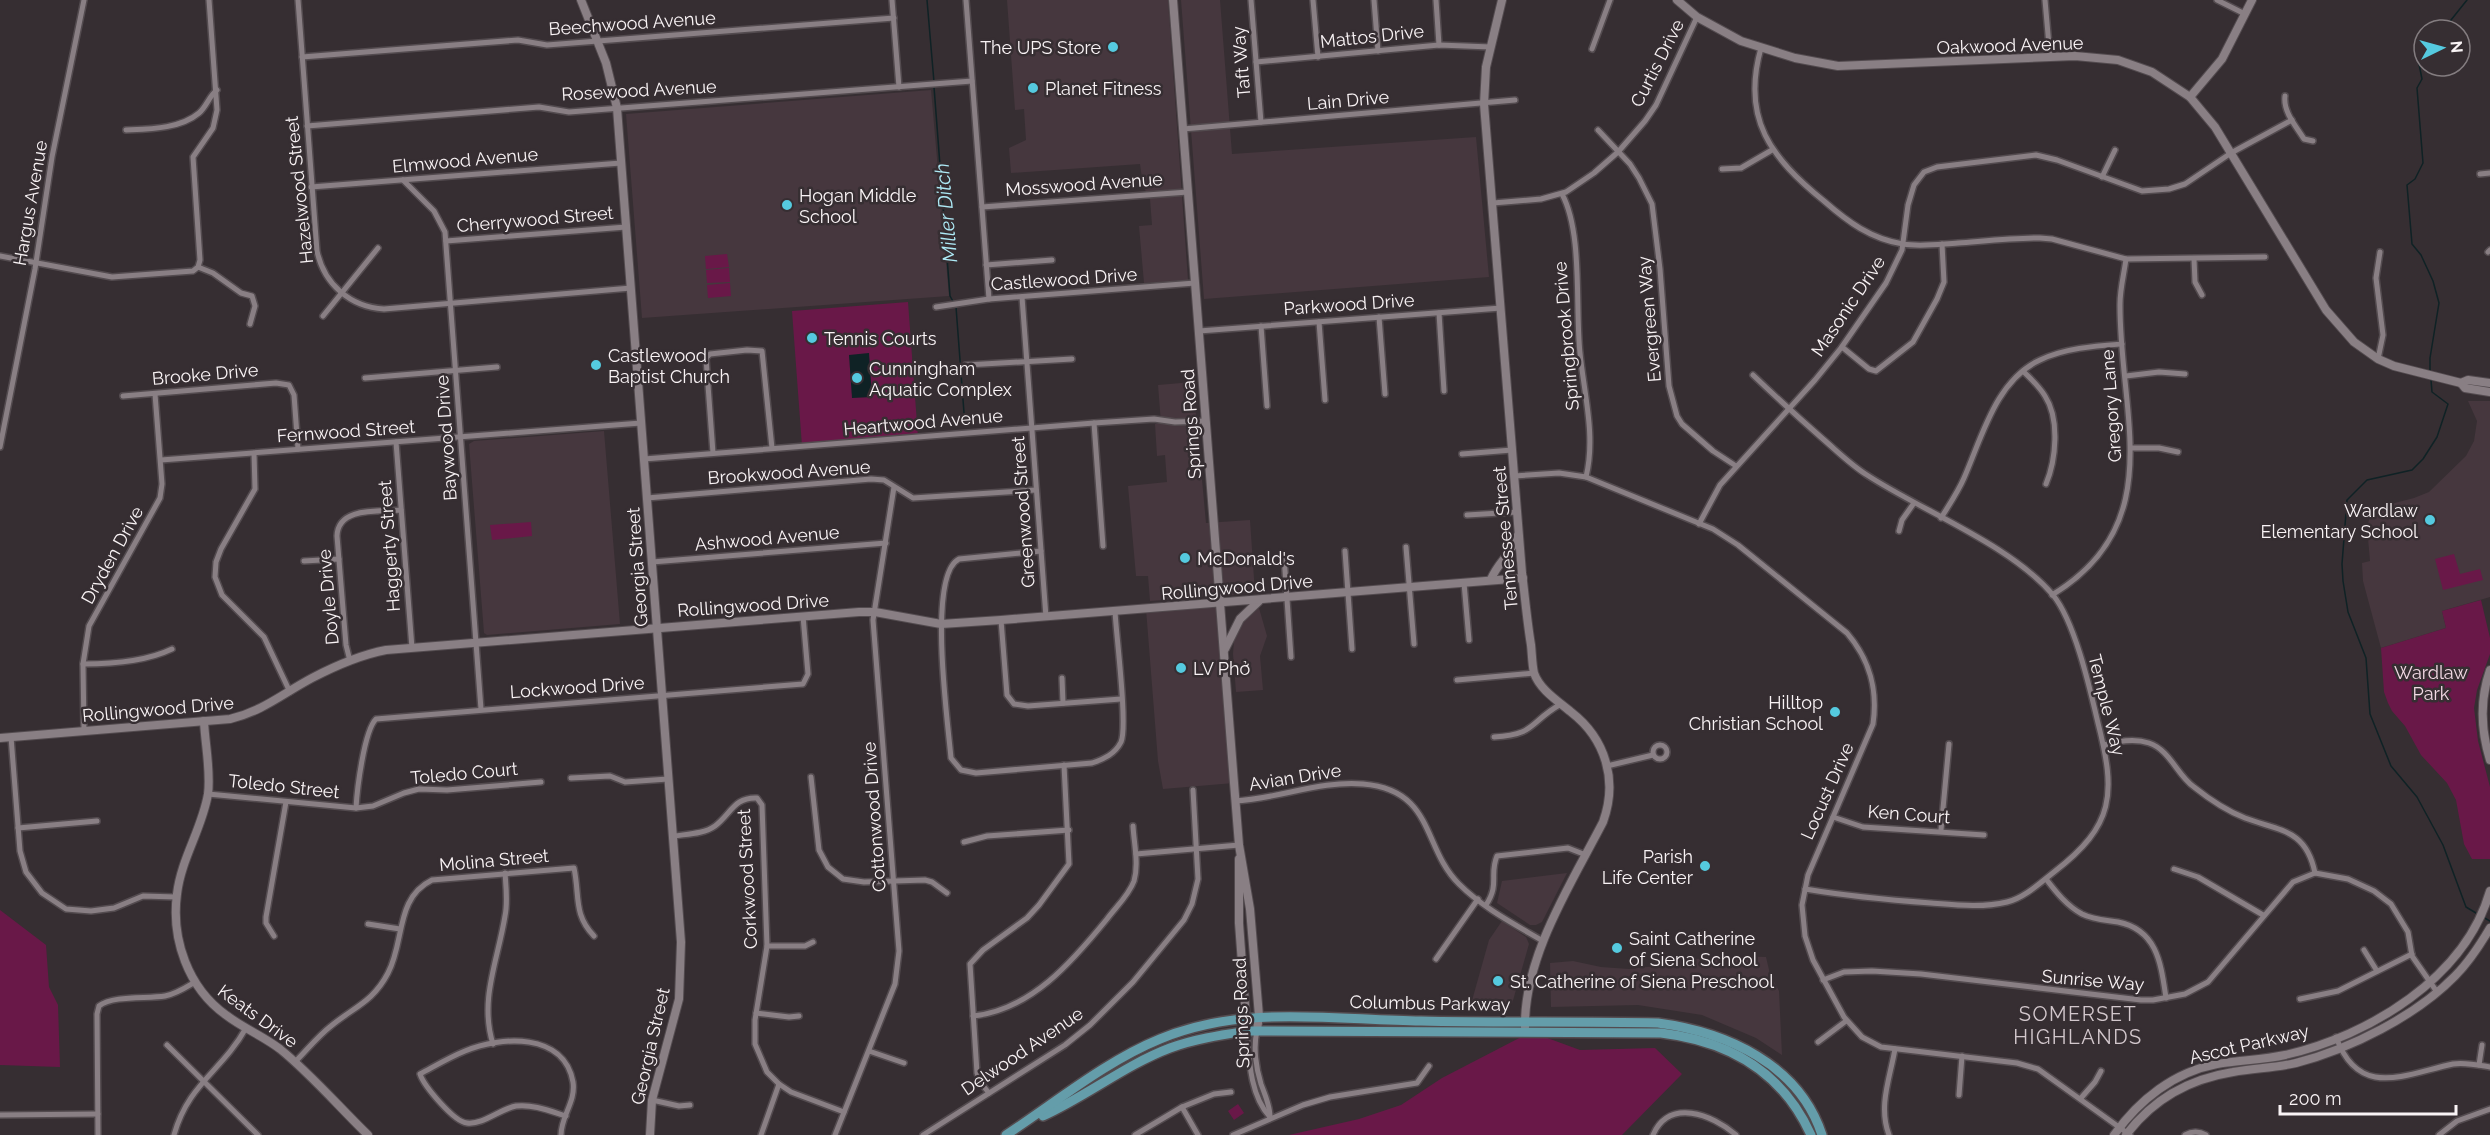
<svg xmlns="http://www.w3.org/2000/svg" width="2490" height="1135" font-family="Raleway,sans-serif">
  <style>
    .built { fill: #46373e }
    .green { fill: #691848 }
    .water { fill: #0f2225 }
    .lines { fill: none; stroke-linecap: round; stroke-linejoin: round }
    .stream { stroke: #0f2225; stroke-width: 1.5 }
    .street-casing { stroke: #534b4f; stroke-width: 8 }
    .secondary-casing { stroke: #534b4f; stroke-width: 10 }
    .primary-casing { stroke: #534b4f; stroke-width: 12 }
    .street { stroke: #897f84; stroke-width: 5 }
    .secondary { stroke: #897f84; stroke-width: 8 }
    .primary { stroke: #649daa; stroke-width: 9 }
    .poi-dot { fill: #55cadf; stroke: #362e32; stroke-width: 2 }
    .labels { text-anchor: middle; dominant-baseline: central; stroke-width: 5; stroke-linejoin: round; paint-order: stroke }
    .street-label { font-size: 18px; fill: #f9f3f5; stroke: #362e32 }
    .poi-label { font-size: 18px; fill: #f9f3f5; stroke: #362e32; text-anchor: start }
    .park-label { font-size: 18px; fill: #f3dae5; stroke: #362e32 }
    .water-label { font-size: 20px; font-style: italic; fill: #aeeaf6; stroke: #362e32 }
    .neighbourhood-label { font-size: 20px; letter-spacing: 1.5px; fill: #d2c7cc; stroke: #362e32 }
  </style>
  <rect width="100%" height="100%" fill="#362e32"/>
  <!-- built -->
  <g class="built">
    <path d="M1007 0H1168L1188 280 1144 283 1139 226 1152 225 1150 199 1143 186 1140 164 1011 173 1009 148 1026 140 1024 109 1015 110Z"/>
    <path d="M1181 0H1220L1232 154 1476 137 1489 277 1204 299Z"/>
    <path d="M931 90 949 296 642 318 626 114Z"/>
    <path d="M1193 382 1206 523 1250 520 1255 593 1150 601 1148 576H1136L1128 486 1167 482 1165 455 1157 456 1155 424 1161 423 1158 385Z"/>
    <path d="M2468 401H2490V597L2442 611 2446 628 2381 648 2363 581 2362 563 2370 561 2367 527 2371 513 2383 506 2414 498 2429 492 2466 456 2474 441 2477 421Z"/>
    <path d="M604 431 620 624 487 635 484 633 469 444 474 441Z"/>
    <path d="M1220 603 1234 783 1163 789 1158 761 1146 609Z"/>
    <path d="M1259 608 1267 636 1260 656 1263 690 1236 692 1233 654 1234 640 1242 623Z"/>
    <path d="M1567 873 1542 922 1536 925H1530L1497 903 1502 881Z"/>
    <path d="M1502 921 1526 937 1529 944 1512 1004H1471L1489 940Z"/>
    <path d="M1732 956 1766 957 1770 974 1779 991 1782 1055 1756 1038 1702 1015 1638 1005 1551 1007 1550 963 1573 961 1601 967 1629 969 1655 966 1670 961Z"/>
  </g>
  <!-- green -->
  <g class="green">
    <path d="M727 254 729 267 706 269 705 256Z"/>
    <path d="M729 268 730 282 707 283 706 270Z"/>
    <path d="M730 283 731 296 708 298 707 285Z"/>
    <path d="M908 302 918 437 802 446 792 311Z"/>
    <path d="M531 522 532 536 492 540 490 525Z"/>
    <path d="M2454 554 2460 574 2480 569 2483 580 2443 590 2435 559Z"/>
    <path d="M2481 600 2490 638V654L2477 690 2474 708 2478 741 2490 787V859H2472L2464 844 2456 800 2447 783 2421 755 2405 726 2392 711 2388 703 2384 692 2381 648 2446 628 2442 611Z"/>
    <path d="M0 910 46 945 49 987 58 1005 60 1067 0 1065Z"/>
    <path d="M1531 1032 1580 1050 1655 1048 1682 1074 1622 1135H1289L1359 1119 1401 1105 1442 1078Z"/>
    <path d="M1238 1104 1244 1113 1234 1120 1228 1111Z"/>
  </g>
  <!-- water -->
  <path class="water" d="M869 353 872 397 852 398 849 355Z"/>
  <g class="lines">
    <!-- stream -->
    <g class="stream">
      <path d="M927 0 934 82"/>
      <path d="M2443 30 2467 0"/>
      <path d="M2424 57 2419 64 2422 79 2417 88 2423 163 2415 179 2407 185 2412 244 2421 255 2433 281 2439 303 2430 358V372"/>
      <path d="M934 87 950 296 954 303"/>
      <path d="M956 307 965 426"/>
      <path d="M2431 380 2432 392 2448 404 2437 437 2423 459 2412 470 2367 480 2347 500 2342 564 2343 581 2348 612 2366 658 2370 714 2391 766 2417 797 2443 845 2466 907 2476 913"/>
      <path d="M2483 917 2490 921"/>
    </g>
    <!-- street casing -->
    <g class="street-casing">
      <g id="street">
        <path d="M298 0 317 251C324 284 350 307 384 309L631 288"/>
        <path d="M892 0 899 87"/>
        <path d="M966 0 989 299"/>
        <path d="M1251 0 1261 122"/>
        <path d="M1313 0 1318 57"/>
        <path d="M1374 0 1378 51"/>
        <path d="M1436 0 1439 45"/>
        <path d="M2045 0 2050 57"/>
        <path d="M2217 0 2245 14"/>
        <path d="M1761 48C1741 119 1771 158 1824 201 1848 222 1871 239 1903 244 1921 247 1940 244 1958 243 1985 241 2013 238 2040 238L2052 239 2126 259 2265 257"/>
        <path d="M1592 49 1610 0"/>
        <path d="M302 57 518 40 547 45 894 18"/>
        <path d="M1256 62 1439 45 1491 47"/>
        <path d="M2285 96C2283 112 2296 126 2304 139L2313 141"/>
        <path d="M307 126 539 107 569 112 972 81"/>
        <path d="M1183 129 1515 100"/>
        <path d="M126 130C149 129 180 129 199 113 207 106 209 96 217 90"/>
        <path d="M1598 130 1630 164 1639 178 1652 204 1660 269 1669 386 1677 416 1682 424 1713 451 1736 466"/>
        <path d="M1722 169 1741 168 1772 150"/>
        <path d="M2480 174 2490 173"/>
        <path d="M2102 177 2115 150"/>
        <path d="M403 180 434 211 445 232 481 709"/>
        <path d="M311 187 621 163"/>
        <path d="M1562 194C1583 233 1575 307 1580 353 1584 394 1596 436 1586 477"/>
        <path d="M1493 203 1541 199 1566 192 1594 173 1618 152 1645 121 1656 105 1697 17"/>
        <path d="M982 207 1188 192"/>
        <path d="M446 241 626 227"/>
        <path d="M2488 252 2490 250"/>
        <path d="M0 256 112 277 193 271 198 267 200 260 193 157 213 128 217 110 209 0"/>
        <path d="M2194 259 2195 282 2202 295"/>
        <path d="M986 265 1052 260"/>
        <path d="M198 267 213 273 241 293 252 296 255 306 250 324"/>
        <path d="M1022 297 1046 617"/>
        <path d="M936 307 989 299 1195 283"/>
        <path d="M1439 313 1444 391"/>
        <path d="M323 316 378 248"/>
        <path d="M1379 317 1385 394"/>
        <path d="M1319 322 1325 400"/>
        <path d="M1261 326 1267 406"/>
        <path d="M1199 331 1501 308"/>
        <path d="M1842 347 1869 369 1876 371 1913 342 1937 299 1944 282 1942 244"/>
        <path d="M2378 359 2383 335 2376 278 2380 252"/>
        <path d="M966 365 1072 359"/>
        <path d="M2023 371C2031 379 2039 386 2045 396 2060 419 2056 460 2046 484"/>
        <path d="M1753 375C1776 397 1799 418 1823 439 1837 451 1851 465 1867 475 1922 511 2011 545 2053 595 2075 622 2090 689 2098 723 2116 794 2115 825 2054 872 2040 883 2024 898 2007 902 1983 908 1956 905 1931 903 1889 900 1847 896 1805 889"/>
        <path d="M2126 376 2159 372 2185 374"/>
        <path d="M365 378 497 367"/>
        <path d="M123 396 276 383 289 385 294 395 298 449"/>
        <path d="M1094 423 1103 546"/>
        <path d="M396 442 412 648"/>
        <path d="M0 447 35 269 52 157 84 0"/>
        <path d="M2131 448H2159L2178 452"/>
        <path d="M254 453 255 489 221 549 216 562 215 577 222 595 264 637 290 692"/>
        <path d="M713 453 706 358 710 354 747 350 762 351 772 448"/>
        <path d="M1462 454 1512 450"/>
        <path d="M644 459 1094 423 1154 419 1175 422 1206 421"/>
        <path d="M161 460 641 423"/>
        <path d="M1514 476 1559 473 1586 477 1713 529 1738 545 1847 633C1870 660 1878 689 1873 724L1808 875 1802 905 1805 936 1813 960 1844 1017 1862 1037 1881 1047 2017 1063 2038 1069 2130 1135"/>
        <path d="M647 498 871 479 884 480 913 498 1036 490"/>
        <path d="M1467 515 1517 512"/>
        <path d="M1941 518C1949 505 1958 492 1964 478 1982 437 1996 380 2040 360 2065 348 2095 346 2122 344"/>
        <path d="M1699 524 1720 485 1815 380 1841 348 1886 283 1902 250 1908 205 1914 185 1924 172 1937 167 2036 155 2057 160 2142 191 2169 189 2185 184 2231 153 2292 120"/>
        <path d="M1899 531 1902 520 1914 503"/>
        <path d="M1406 547 1414 644"/>
        <path d="M1041 551 959 559C927 575 948 723 951 758L961 770 976 773 1092 763C1104 759 1115 754 1121 742 1128 726 1116 634 1115 611"/>
        <path d="M1345 551 1352 649"/>
        <path d="M1284 556 1291 657"/>
        <path d="M304 561 339 559"/>
        <path d="M652 562 886 543"/>
        <path d="M1464 583 1469 640"/>
        <path d="M2052 595C2170 523 2119 414 2120 304 2120 289 2124 274 2126 259"/>
        <path d="M1001 620 1007 695 1014 704 1028 706 1121 699"/>
        <path d="M350 661 346 645 337 536C338 506 380 512 401 510"/>
        <path d="M83 664C110 664 147 661 172 649"/>
        <path d="M1062 678 1063 703"/>
        <path d="M1457 680 1534 673"/>
        <path d="M84 731 83 664 89 626 160 498 162 484 155 394"/>
        <path d="M11 737 20 851 26 872 42 893 66 909 91 911 114 908 143 896 176 897"/>
        <path d="M1494 737C1536 735 1529 722 1561 704"/>
        <circle cx="1660" cy="752" r="7"/>
        <path d="M2104 745C2118 741 2134 738 2149 743 2170 750 2177 775 2194 787 2209 799 2227 811 2245 818 2280 831 2306 829 2315 873"/>
        <path d="M1607 766 1653 755"/>
        <path d="M811 777 819 850 828 867 843 879 864 882 925 880 932 882 947 893"/>
        <path d="M571 778 610 776 625 782 668 779"/>
        <path d="M208 794 356 808 373 806 404 793 419 789 447 790 541 782"/>
        <path d="M1235 801C1277 799 1322 780 1363 784 1435 790 1422 848 1459 884 1483 908 1514 924 1543 941"/>
        <path d="M356 808C357 790 364 731 376 719L803 684 808 674 803 616"/>
        <path d="M1833 817 1863 827 1984 835"/>
        <path d="M18 828 97 821"/>
        <path d="M1941 830 1949 744"/>
        <path d="M674 836C687 834 704 834 715 826 731 814 734 797 757 798L762 805 767 946 755 1020V1044L767 1072 779 1084 791 1092 844 1112"/>
        <path d="M964 842 987 836 1069 830"/>
        <path d="M1136 854 1239 845"/>
        <path d="M2174 869 2198 877 2263 915"/>
        <path d="M2046 879C2056 892 2067 906 2082 914 2094 920 2106 920 2118 922 2158 930 2161 965 2166 998"/>
        <path d="M1486 905C1500 884 1489 875 1497 856L1568 848 1586 855"/>
        <path d="M368 924 400 929"/>
        <path d="M274 936 266 923V917L286 802"/>
        <path d="M767 946H805L813 942"/>
        <path d="M2364 950 2377 971"/>
        <path d="M1436 959 1478 899"/>
        <path d="M1823 980 1844 972 1872 971 1921 974 2141 1000H2153L2185 994 2208 982 2293 882 2315 873 2348 879 2374 891 2391 904 2408 932 2412 956 2437 992"/>
        <path d="M2300 999 2338 991 2412 954"/>
        <path d="M756 1013 789 1017 799 1016"/>
        <path d="M973 1016C1031 1010 1072 962 1107 919 1116 907 1129 895 1134 881 1139 864 1134 844 1133 826"/>
        <path d="M1247 1031C1249 1059 1250 1096 1270 1117"/>
        <path d="M1257 1031C1253 1047 1256 1068 1261 1084 1265 1095 1270 1105 1270 1117"/>
        <path d="M2336 1037C2359 1100 2405 1074 2453 1064 2465 1062 2478 1065 2490 1067"/>
        <path d="M1818 1042 1846 1021"/>
        <path d="M493 1044C479 1000 498 960 505 916 508 902 506 887 505 873"/>
        <path d="M167 1045 258 1135"/>
        <path d="M869 1051 904 1063"/>
        <path d="M295 1062C307 1050 318 1036 331 1026 354 1007 373 1002 388 973 405 941 395 898 432 880L574 868C580 896 573 914 594 936"/>
        <path d="M2479 1065 2482 1045"/>
        <path d="M989 1093 980 1082 977 1073 970 964 983 950 1027 918 1039 905 1069 864 1064 765"/>
        <path d="M1959 1095 1962 1056"/>
        <path d="M2081 1098 2095 1082 2101 1071"/>
        <path d="M652 1100 679 1106 690 1105"/>
        <path d="M1182 1107 1214 1094 1231 1092"/>
        <path d="M0 1115 98 1114"/>
        <path d="M98 1135 97 1014 99 1006C113 995 147 999 165 996 176 994 185 988 195 982"/>
        <path d="M174 1135C188 1084 222 1071 246 1028"/>
        <path d="M561 1135C561 1116 576 1102 573 1082 564 1032 501 1036 465 1051 450 1057 435 1066 420 1074 424 1086 454 1122 467 1123 483 1125 500 1109 516 1106 533 1104 550 1111 566 1116"/>
        <path d="M761 1135 779 1084"/>
        <path d="M835 1135 895 984 899 951 873 620 894 487"/>
        <path d="M923 1135 1065 1045 1090 1025 1133 982 1184 920 1192 904 1198 879 1193 790"/>
        <path d="M1135 1135 1182 1107 1198 1135"/>
        <path d="M1233 1135 1303 1105 1330 1097 1417 1083 1429 1066"/>
        <path d="M1653 1135C1669 1098 1712 1114 1736 1135"/>
        <path d="M1889 1135C1878 1106 1890 1078 1895 1049"/>
        <path d="M2185 1135C2192 1131 2199 1131 2206 1135"/>
        <path d="M2439 1135 2457 1121 2490 1109"/>
      </g>
    </g>
    <!-- secondary casing -->
    <g class="secondary-casing">
      <g id="secondary">
        <path d="M581 0 606 63 617 108 681 942 679 999 652 1100 650 1135"/>
        <path d="M1173 0 1234 783 1239 845 1250 909 1259 1016 1257 1030"/>
        <path d="M1502 0 1486 67 1484 104 1522 573C1525 597 1527 621 1531 645 1532 654 1532 664 1534 673 1540 690 1558 701 1571 712 1606 739 1618 781 1603 822 1571 884 1524 956 1525 1027"/>
        <path d="M1677 0 1697 17 1741 41 1795 58 1838 66 2075 56 2118 60 2152 72 2190 97 2215 127 2326 310 2354 342 2378 359 2394 366 2461 383 2468 380 2490 383"/>
        <path d="M2190 97 2222 59 2252 0"/>
        <path d="M2461 383 2465 388 2490 392"/>
        <path d="M1491 579C1499 561 1510 556 1518 535"/>
        <path d="M1225 649 1240 619 1259 601"/>
        <path d="M2490 670C2480 699 2481 731 2490 760"/>
        <path d="M204 721C205 744 211 771 208 794 202 829 181 859 177 894 171 939 188 988 226 1015 243 1028 263 1036 280 1049 312 1075 339 1107 368 1135"/>
        <path d="M0 738 230 719C263 711 282 694 312 678 335 666 360 655 386 650L859 612H875L941 624 1001 620 1523 578"/>
        <path d="M1239 859V923L1247 1031"/>
        <path d="M2114 1135C2139 1100 2174 1072 2217 1064 2239 1060 2262 1060 2285 1055 2369 1036 2465 978 2490 891"/>
        <path d="M2126 1135C2153 1099 2189 1079 2233 1072 2254 1068 2275 1068 2296 1063 2350 1049 2416 1016 2455 976 2469 962 2480 945 2490 928"/>
      </g>
    </g>
    <!-- primary casing -->
    <g class="primary-casing">
      <g id="primary">
        <path d="M1043 1116C1087 1096 1125 1065 1170 1048 1194 1039 1221 1035 1247 1031L1661 1033C1729 1041 1782 1071 1811 1135"/>
        <path d="M1006 1135C1055 1103 1106 1061 1160 1039 1243 1004 1334 1020 1421 1021 1500 1023 1579 1021 1658 1023 1726 1032 1799 1064 1822 1135"/>
      </g>
    </g>
    <!-- street -->
    <use href="#street" class="street"/>
    <!-- secondary -->
    <use href="#secondary" class="secondary"/>
    <!-- primary -->
    <use href="#primary" class="primary"/>
  </g>
  <!-- markers -->
  <g class="poi-dot">
    <circle cx="1113" cy="47" r="6"/>
    <circle cx="1033" cy="88" r="6"/>
    <circle cx="787" cy="205" r="6"/>
    <circle cx="812" cy="338" r="6"/>
    <circle cx="596" cy="365" r="6"/>
    <circle cx="857" cy="378" r="6"/>
    <circle cx="2430" cy="520" r="6"/>
    <circle cx="1185" cy="558" r="6"/>
    <circle cx="1181" cy="668" r="6"/>
    <circle cx="1835" cy="712" r="6"/>
    <circle cx="1705" cy="866" r="6"/>
    <circle cx="1617" cy="948" r="6"/>
    <circle cx="1498" cy="981" r="6"/>
  </g>
  <g class="labels">
    <!-- street labels -->
    <g class="street-label">
      <text transform="translate(632 23) rotate(-4)">Beechwood Avenue</text>
      <text transform="translate(1372 36) rotate(-6)">Mattos Drive</text>
      <text transform="translate(2010 45) rotate(-2)">Oakwood Avenue</text>
      <text transform="translate(1241 62) rotate(-95)">Taft Way</text>
      <text transform="translate(1657 63) rotate(-63)">Curtis Drive</text>
      <text transform="translate(639 90) rotate(-3)">Rosewood Avenue</text>
      <text transform="translate(1348 100) rotate(-5)">Lain Drive</text>
      <text transform="translate(465 160) rotate(-5)">Elmwood Avenue</text>
      <text transform="translate(1084 184) rotate(-4)">Mosswood Avenue</text>
      <text transform="translate(299 190) rotate(-96)">Hazelwood Street</text>
      <text transform="translate(30 203) rotate(-80)">Hargus Avenue</text>
      <text transform="translate(535 219) rotate(-5)">Cherrywood Street</text>
      <text transform="translate(1064 279) rotate(-4)">Castlewood Drive</text>
      <text transform="translate(1349 304) rotate(-4)">Parkwood Drive</text>
      <text transform="translate(1848 306) rotate(-56)">Masonic Drive</text>
      <text transform="translate(1649 319) rotate(-95)">Evergreen Way</text>
      <text transform="translate(1566 336) rotate(-95)">Springbrook Drive</text>
      <text transform="translate(205 374) rotate(-5)">Brooke Drive</text>
      <text transform="translate(2111 406) rotate(-94)">Gregory Lane</text>
      <text transform="translate(923 422) rotate(-5)">Heartwood Avenue</text>
      <text transform="translate(1191 424) rotate(-94)">Springs Road</text>
      <text transform="translate(346 431) rotate(-4)">Fernwood Street</text>
      <text transform="translate(446 438) rotate(-94)">Baywood Drive</text>
      <text transform="translate(789 472) rotate(-4)">Brookwood Avenue</text>
      <text transform="translate(1023 512) rotate(-94)">Greenwood Street</text>
      <text transform="translate(767 538) rotate(-5)">Ashwood Avenue</text>
      <text transform="translate(1505 538) rotate(-95)">Tennessee Street</text>
      <text transform="translate(389 546) rotate(-94)">Haggerty Street</text>
      <text transform="translate(112 555) rotate(-61)">Dryden Drive</text>
      <text transform="translate(637 567) rotate(-94)">Georgia Street</text>
      <text transform="translate(1237 587) rotate(-5)">Rollingwood Drive</text>
      <text transform="translate(328 597) rotate(-95)">Doyle Drive</text>
      <text transform="translate(753 605) rotate(-4)">Rollingwood Drive</text>
      <text transform="translate(577 687) rotate(-4)">Lockwood Drive</text>
      <text transform="translate(2107 705) rotate(76)">Temple Way</text>
      <text transform="translate(158 709) rotate(-5)">Rollingwood Drive</text>
      <text transform="translate(464 773) rotate(-5)">Toledo Court</text>
      <text transform="translate(1295 777) rotate(-9)">Avian Drive</text>
      <text transform="translate(284 786) rotate(6)">Toledo Street</text>
      <text transform="translate(1827 791) rotate(-66)">Locust Drive</text>
      <text transform="translate(1909 814) rotate(4)">Ken Court</text>
      <text transform="translate(874 817) rotate(-94)">Cottonwood Drive</text>
      <text transform="translate(494 860) rotate(-5)">Molina Street</text>
      <text transform="translate(747 879) rotate(-93)">Corkwood Street</text>
      <text transform="translate(2093 980) rotate(5)">Sunrise Way</text>
      <text transform="translate(1430 1003) rotate(1)">Columbus Parkway</text>
      <text transform="translate(1241 1013) rotate(-92)">Springs Road</text>
      <text transform="translate(258 1016) rotate(36)">Keats Drive</text>
      <text transform="translate(2249 1044) rotate(-13)">Ascot Parkway</text>
      <text transform="translate(650 1046) rotate(-77)">Georgia Street</text>
      <text transform="translate(1022 1051) rotate(-34)">Delwood Avenue</text>
    </g>
    <!-- poi labels -->
    <g class="poi-label">
      <text x="1101" y="47" text-anchor="end">The UPS Store</text>
      <text x="1045" y="88">Planet Fitness</text>
      <text x="799" y="195">Hogan Middle<tspan x="799" dy="21">School</tspan></text>
      <text x="824" y="338">Tennis Courts</text>
      <text x="608" y="355">Castlewood<tspan x="608" dy="21">Baptist Church</tspan></text>
      <text x="869" y="368">Cunningham<tspan x="869" dy="21">Aquatic Complex</tspan></text>
      <text x="2418" y="510" text-anchor="end">Wardlaw<tspan x="2418" dy="21">Elementary School</tspan></text>
      <text x="1197" y="558">McDonald's</text>
      <text x="1193" y="668">LV Phở</text>
      <text x="1823" y="702" text-anchor="end">Hilltop<tspan x="1823" dy="21">Christian School</tspan></text>
      <text x="1693" y="856" text-anchor="end">Parish<tspan x="1693" dy="21">Life Center</tspan></text>
      <text x="1629" y="938">Saint Catherine<tspan x="1629" dy="21">of Siena School</tspan></text>
      <text x="1510" y="981">St. Catherine of Siena Preschool</text>
    </g>
    <!-- park labels -->
    <g class="park-label">
      <text x="2431" y="672">Wardlaw<tspan x="2431" dy="21">Park</tspan></text>
    </g>
    <!-- water labels -->
    <g class="water-label">
      <text transform="translate(946 213) rotate(-95)">Miller Ditch</text>
    </g>
    <!-- neighbourhood labels -->
    <g class="neighbourhood-label">
      <text x="2078" y="1014">SOMERSET<tspan x="2078" dy="23">HIGHLANDS</tspan></text>
    </g>
  </g>
  <!-- north arrow -->
  <g transform="translate(2442 48) rotate(85)"><circle r="28" fill="#362e32" stroke="#847d80" stroke-width="1.5"/>
  <path d="M0-4.5L10 22L0 15L-10 22Z" fill="#55cadf"/>
  <text y="-9" font-size="16" font-weight="bold" text-anchor="middle" fill="#f9f3f5">N</text>
  </g>
  <!-- scale -->
  <path d="M2280 1105v9h176v-9" fill="none" stroke="#f9f3f5" stroke-width="3"/>
  <text x="2289" y="1105" font-size="18" fill="#f9f3f5" stroke="#362e32" stroke-width="4.5" paint-order="stroke">200 m</text>
</svg>
